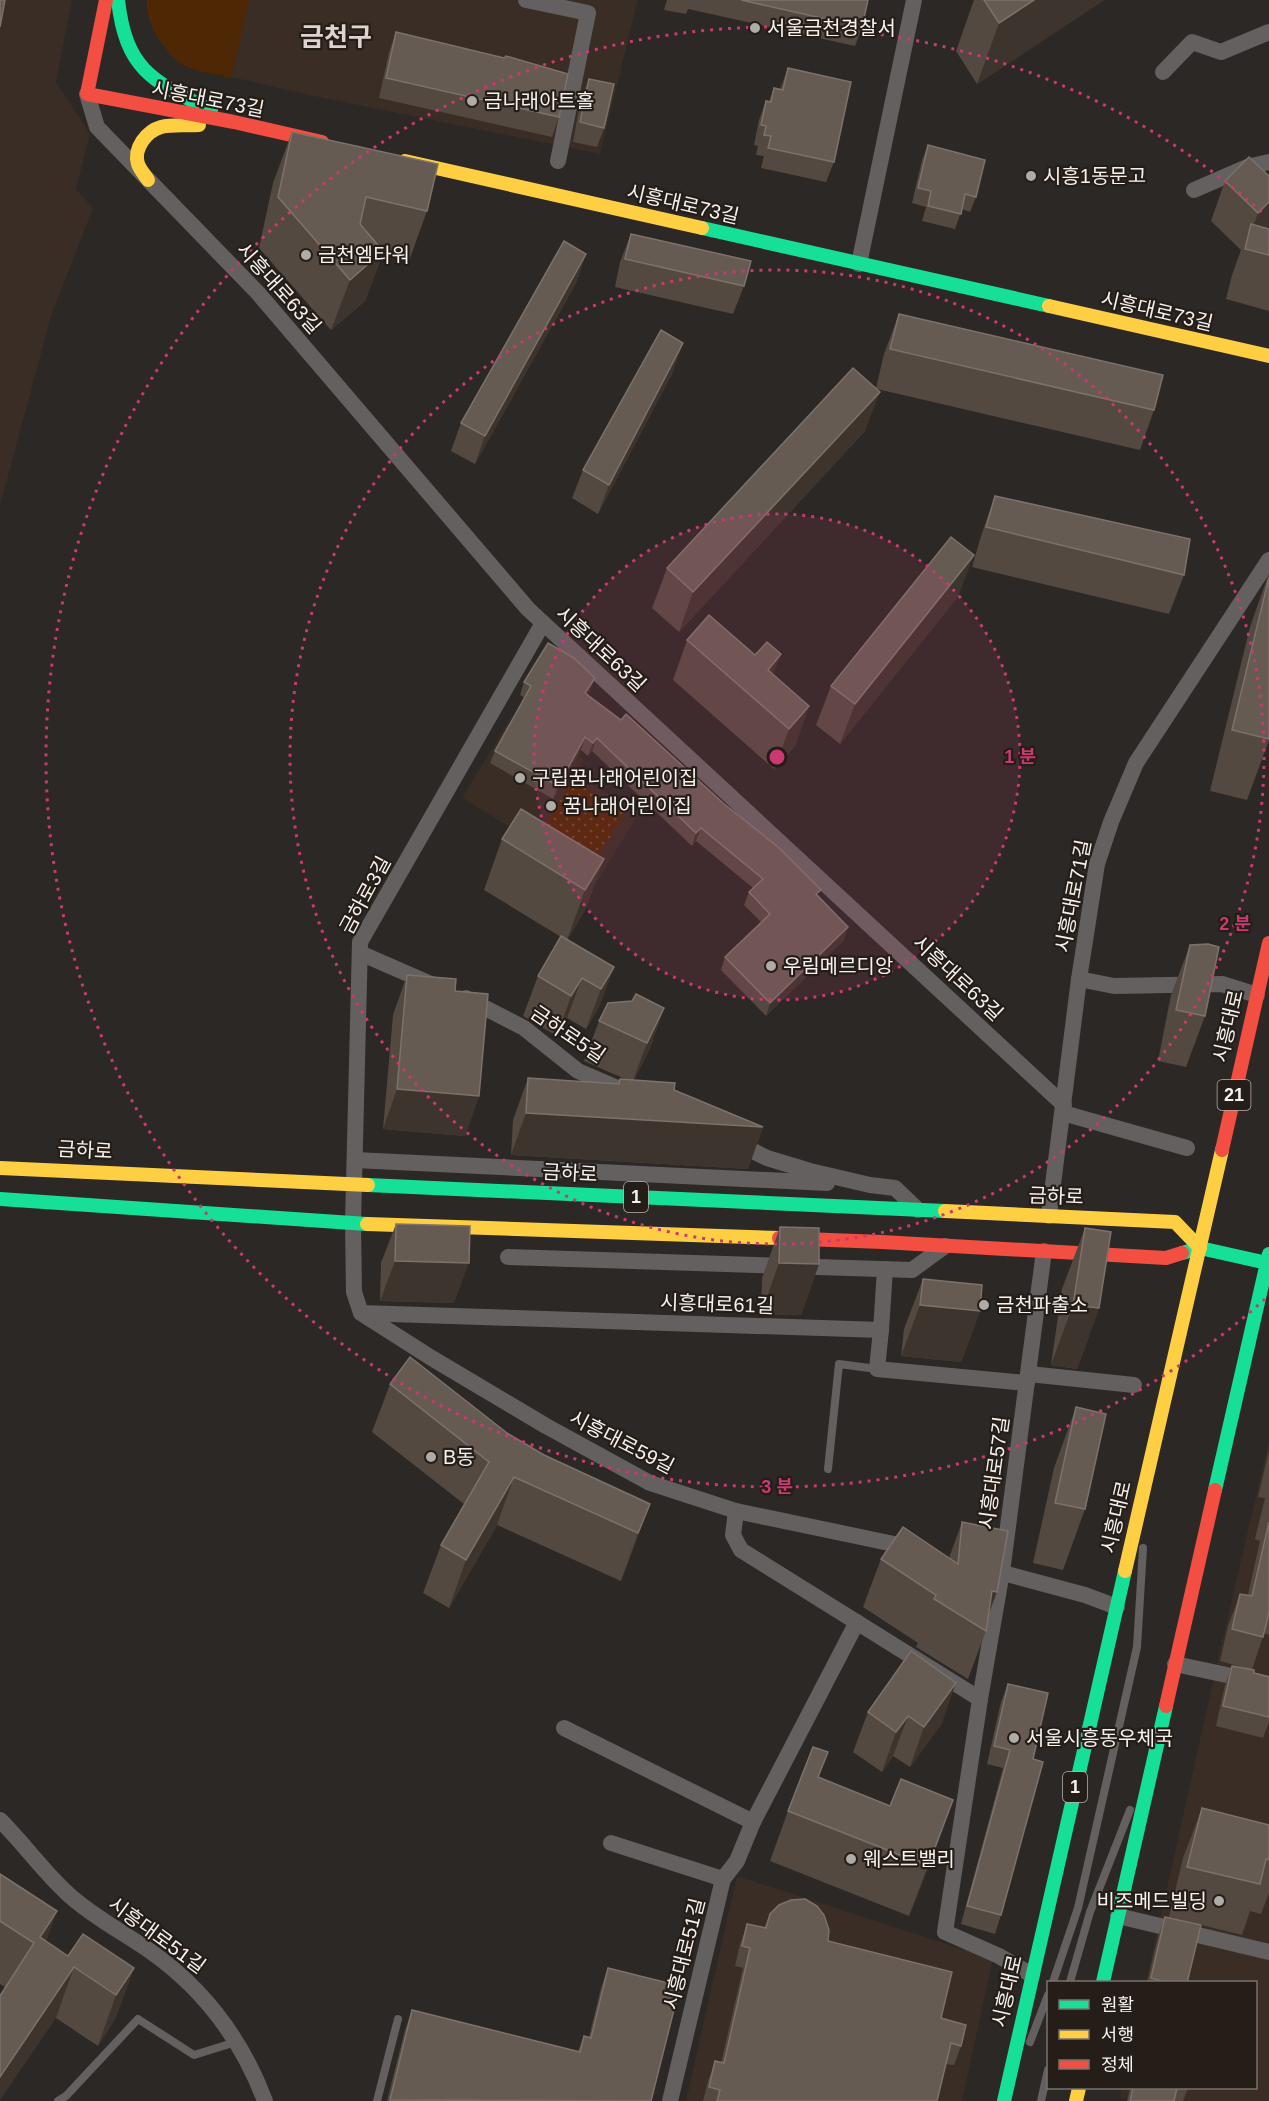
<svg xmlns="http://www.w3.org/2000/svg" width="1269" height="2101" font-family="Arial,'Noto Sans KR',sans-serif">
  <style>
    .built { fill: #392d25 }
    .green { fill: #4e2705 }
    .park { fill: url(#park-dots) }
    .lines { fill: none; stroke-linecap: round; stroke-linejoin: round }
    .lane { stroke: #63605f; stroke-width: 8 }
    .street { stroke: #63605f; stroke-width: 16 }
    .fast { stroke: #16e098; stroke-width: 14 }
    .slow { stroke: #ffcf43; stroke-width: 14 }
    .jam { stroke: #f24e42; stroke-width: 14 }
    .wall { fill: #544940 }
    .shaded-wall { fill: #3d342d }
    .building { fill: #665b53; stroke: #7c726b; stroke-width: 1.5 }
    .ring { fill: none; stroke: #ca3971; stroke-width: 3; stroke-dasharray: 3 6 }
    .poi-dot { fill: #afaba7; stroke: #251d18; stroke-width: 2 }
    .labels { text-anchor: middle; dominant-baseline: central; stroke-width: 4.5; stroke-linejoin: round; paint-order: stroke }
    .shield { fill: #251d18; stroke: #b7b1ad; stroke-width: 1.5 }
    .shield-label { font-size: 18px; font-weight: bold; fill: #f6f1ed }
    .poi-label { font-size: 20px; fill: #f6f1ed; stroke: #251d18; text-anchor: start }
    .street-label { font-size: 20px; fill: #f6f1ed; stroke: #251d18 }
    .district-label { font-size: 26px; font-weight: bold; fill: #ded3cd; stroke: #251d18 }
    .centre { fill: #ca3971; stroke: #251d18; stroke-width: 3 }
    .ring-label { font-size: 18px; text-anchor: middle; font-weight: bold; fill: #ca3971; stroke: #251d18; stroke-width: 4.5; stroke-linejoin: round; paint-order: stroke }
  </style>
  <defs>
    <pattern id="park-dots" width="8" height="8" patternUnits="userSpaceOnUse" patternTransform="scale(1.5)"><rect width="8" height="8" fill="#4e2705"/><path d="M2 2h.1M6 6h.1" fill="none" stroke="#68472a" stroke-width="1.8" stroke-linecap="round"/></pattern>
  </defs>
  <rect width="100%" height="100%" fill="#2c2825"/>
  <!-- built -->
  <g class="built">
    <path d="M0 0H72L56 82 90 134 76 189 93 208 51 316 0 506Z"/>
    <path d="M152 0H638L600 154 309 95 205 71Z"/>
    <path d="M512 716 584 760 576 774 639 813 598 881 462 798Z"/>
    <path d="M1269 1440V1676L1217 1664Z"/>
    <path d="M1214 1677 1269 1690V2101H1138L1120 2097 1122 2088H1256V1982H1146Z"/>
    <path d="M737 1876 993 1959 962 2101H686Z"/>
  </g>
  <!-- green -->
  <path class="green" d="M147 0H249L231 78C217 74 198 72 185 66 166 55 144 22 147 0Z"/>
  <!-- park -->
  <path class="park" d="M572 780 625 812 592 867 539 836Z"/>
  <g class="lines">
    <!-- lane -->
    <g class="lane">
      <path d="M828 1469 839 1364 877 1369"/>
      <path d="M1053 1982 1078 1908 1137 1647 1143 1548"/>
      <path d="M1070 1982 1090 1912 1130 1810"/>
      <path d="M1030 2042 1048 1995"/>
      <path d="M58 2101 66 2096 138 2019 194 2055 236 2042"/>
      <path d="M377 2101 398 2019"/>
      <path d="M1041 2101 1048 2070"/>
    </g>
    <!-- street -->
    <g class="street">
      <path d="M526 0 588 13 558 161"/>
      <path d="M1163 72 1192 42 1221 52 1269 32"/>
      <path d="M87 94 97 127 258 293 528 609 1064 1105"/>
      <path d="M1194 190 1247 167 1269 162"/>
      <path d="M859 264 914 0"/>
      <path d="M543 623 360 942 353 1223 354 1292 361 1313 430 1357 546 1426 650 1483 736 1511 913 1548"/>
      <path d="M360 953 431 984"/>
      <path d="M1079 979 1114 986 1222 984 1257 995"/>
      <path d="M466 998 524 1028 578 1071 627 1092"/>
      <path d="M1063 1113 1187 1148"/>
      <path d="M735 1142 767 1158 810 1171 870 1185 895 1188 918 1210"/>
      <path d="M355 1160 827 1183"/>
      <path d="M1049 1216 1079 979 1097 864 1111 822 1136 763 1269 560"/>
      <path d="M508 1257 912 1270 945 1246"/>
      <path d="M361 1313 881 1330 877 1369 1027 1383"/>
      <path d="M881 1330 885 1269"/>
      <path d="M1029 1374 1134 1385"/>
      <path d="M736 1511 733 1535 741 1550 980 1699"/>
      <path d="M981 1567 1085 1595 1117 1607"/>
      <path d="M1175 1664 1269 1684"/>
      <path d="M564 1728 753 1822"/>
      <path d="M0 1820C24 1844 43 1871 68 1894 93 1917 123 1932 150 1951 204 1989 242 2040 265 2101"/>
      <path d="M611 1843 723 1879"/>
      <path d="M1118 1916 1269 1952"/>
      <path d="M1032 1975 999 1956 945 1932 980 1699 1002 1572 1044 1251"/>
      <path d="M670 2101 723 1879 737 1861 753 1822 857 1622"/>
    </g>
    <!-- fast -->
    <g class="fast">
      <path d="M118 0C126 70 152 81 211 110"/>
      <path d="M702 228 1049 306"/>
      <path d="M368 1185 945 1211"/>
      <path d="M0 1199 367 1224"/>
      <path d="M1182 1253 1200 1248 1267 1263"/>
      <path d="M1215 1490 1269 1254"/>
      <path d="M1103 1982 1166 1706"/>
      <path d="M1004 2101 1125 1571"/>
    </g>
    <!-- slow -->
    <g class="slow">
      <path d="M405 161 702 228"/>
      <path d="M148 180C145 175 140 170 138 164 133 148 147 131 161 127 173 124 187 126 199 125"/>
      <path d="M1049 306 1269 356"/>
      <path d="M0 1168 368 1185"/>
      <path d="M945 1211 1175 1222 1200 1248"/>
      <path d="M367 1224 779 1238"/>
      <path d="M1125 1571 1222 1150"/>
      <path d="M1076 2101 1079 2088"/>
    </g>
    <!-- jam -->
    <g class="jam">
      <path d="M106 0 87 94 234 122 322 142"/>
      <path d="M1222 1150 1269 943"/>
      <path d="M779 1238 882 1242 1166 1258 1182 1253"/>
      <path d="M1166 1706 1215 1490"/>
    </g>
  </g>
  <!-- wall -->
  <g class="wall">
    <path d="M667 0H868L862 27 855 46 688 9 686 14 664 10Z"/>
    <path d="M974 0H1104L977 84 956 51Z"/>
    <path d="M396 32 559 117 552 137 379 98 389 52Z"/>
    <path d="M788 68 834 162 826 182 761 168 764 156 756 155 758 146 754 145 759 120 766 101H769L774 88 780 89Z"/>
    <path d="M589 79 604 128 597 147 573 142 581 98Z"/>
    <path d="M292 132 427 211 409 261 382 255 365 301 331 330 259 248 273 183Z"/>
    <path d="M928 145 976 197 970 212 962 209 955 229 922 221 926 207 912 203 922 160Z"/>
    <path d="M1269 176V224L1267 229H1269V311L1226 299 1232 275 1241 250 1211 221 1225 181Z"/>
    <path d="M631 234 744 286 733 314 615 287 620 262Z"/>
    <path d="M586 254 576 283 475 464 451 451 461 423Z"/>
    <path d="M899 314 1154 410 1140 450 877 389 865 431 679 632 652 608 667 568 876 388 884 354Z"/>
    <path d="M673 372 598 514 572 498 583 470Z"/>
    <path d="M995 496 1184 575 1169 614 972 567 981 536Z"/>
    <path d="M1269 573V740L1247 800 1210 791 1250 627Z"/>
    <path d="M959 595 840 744 816 725 831 686Z"/>
    <path d="M687 640 809 706 795 746 774 769 673 680Z"/>
    <path d="M524 682 590 691 587 695 818 896 844 940 766 1016 721 970 725 957 761 922 744 905 749 892 753 888 696 841 692 846 592 751 588 756 581 750 553 799 490 763 495 751 525 698 520 695Z"/>
    <path d="M502 839 604 859 585 910 567 940 614 967 599 1007 586 1029 567 1018 557 1036 523 1016 538 976 561 937 484 890Z"/>
    <path d="M1190 945 1205 1016 1186 1067 1158 1061 1171 995Z"/>
    <path d="M407 975 455 991 479 1096 465 1136 383 1129 393 1015Z"/>
    <path d="M664 1008 650 1048 634 1080 674 1090 763 1127 748 1169 511 1155 513 1120 528 1078 618 1084 620 1079H625L584 1061 599 1021Z"/>
    <path d="M396 1224 454 1303 380 1301 381 1263Z"/>
    <path d="M780 1227 819 1264 801 1315 761 1314 762 1278Z"/>
    <path d="M1085 1228 1099 1308 1077 1369 1051 1365 1062 1289Z"/>
    <path d="M923 1279 980 1311 961 1362 901 1356 904 1329Z"/>
    <path d="M390 1384 507 1433 544 1455 650 1504 621 1581 497 1525 449 1608 423 1593 441 1545 464 1504 372 1432Z"/>
    <path d="M1076 1407 1085 1509 1063 1570 1033 1563 1054 1468Z"/>
    <path d="M1269 1450V1635L1264 1633 1252 1670 1220 1661 1228 1626 1240 1594 1248 1595 1260 1541 1255 1539 1265 1498 1258 1497Z"/>
    <path d="M962 1522 988 1616 986 1631 968 1679 916 1647 918 1643 863 1607 881 1559 949 1558Z"/>
    <path d="M911 1651 942 1723 910 1767 893 1756 882 1772 853 1752 868 1712Z"/>
    <path d="M1232 1666 1254 1673 1269 1677V1722L1263 1738 1216 1726 1225 1685Z"/>
    <path d="M1008 1684 1033 1759 1001 1915 995 1934 961 1924 1003 1768 987 1764 1001 1702Z"/>
    <path d="M819 1777 890 1806 953 1800 935 1850 909 1916 770 1861 788 1811Z"/>
    <path d="M1202 1808 1269 1825V1893L1261 1914 1250 1911 1242 1935 1169 1917 1183 1858Z"/>
    <path d="M0 1874 46 1941 68 1956 134 1968 115 2019 98 2046 56 2018 0 1984Z"/>
    <path d="M770 1914 828 1941 941 2018 961 2046 954 2065 946 2064 937 2101H703L708 2081 715 2061 721 2063 743 1968 735 1966 740 1944 747 1924 764 1928Z"/>
    <path d="M1165 1917 1187 1983H1147L1158 1937Z"/>
    <path d="M608 1968 651 2101H387L405 2030 412 2010 578 2051 584 2036 589 2037 601 1988Z"/>
    <path d="M1130 2088H1188L1183 2101H1127Z"/>
  </g>
  <!-- shaded-wall -->
  <g class="shaded-wall">
    <path d="M1034 0H1104L977 84 999 23Z"/>
    <path d="M1269 202V224L1267 229 1245 249 1258 213Z"/>
    <path d="M383 251 365 301 331 330 350 280Z"/>
    <path d="M586 254 576 283 475 464 485 436Z"/>
    <path d="M683 343 673 372 598 514 609 485Z"/>
    <path d="M880 392 865 431 679 632 693 592Z"/>
    <path d="M974 555 959 595 840 744 855 704Z"/>
    <path d="M781 654 766 694 768 670Z"/>
    <path d="M595 678 590 691 581 706 585 693Z"/>
    <path d="M809 706 795 746 774 769 789 729Z"/>
    <path d="M585 737 581 750 553 799 558 786Z"/>
    <path d="M597 738 592 751 588 756 593 743Z"/>
    <path d="M701 828 696 841 692 846 696 833Z"/>
    <path d="M604 859 585 910 567 940 585 890Z"/>
    <path d="M848 927 844 940 766 1016 770 1003Z"/>
    <path d="M614 967 599 1007 586 1029 601 989Z"/>
    <path d="M582 978 567 1018 557 1036 571 996Z"/>
    <path d="M664 1008 650 1048 632 1083 647 1043Z"/>
    <path d="M397 1089 479 1096 465 1136 383 1129Z"/>
    <path d="M526 1113 763 1127 748 1169 511 1155Z"/>
    <path d="M395 1261 469 1263 454 1303 380 1301Z"/>
    <path d="M779 1263 819 1264 801 1315 761 1314Z"/>
    <path d="M920 1305 980 1311 961 1362 901 1356Z"/>
    <path d="M1073 1305 1099 1308 1077 1369 1051 1365Z"/>
    <path d="M514 1477 497 1525 449 1608 466 1560Z"/>
    <path d="M650 1504 632 1552 621 1581 638 1533Z"/>
    <path d="M992 1591 997 1592 983 1629Z"/>
    <path d="M956 1683 942 1723 910 1767 924 1727Z"/>
    <path d="M908 1716 893 1756 882 1772 896 1732Z"/>
    <path d="M953 1800 935 1850 909 1916 928 1866Z"/>
    <path d="M57 1911 39 1962 40 1937Z"/>
    <path d="M74 1967 56 2018 0 2100V2077Z"/>
    <path d="M134 1968 115 2019 98 2046 116 1995Z"/>
  </g>
  <!-- building -->
  <g class="building">
    <path d="M0 0H5L0 27Z"/>
    <path d="M741 0H868L862 27Z"/>
    <path d="M984 0H1034L999 23Z"/>
    <path d="M396 32 504 58 506 56 568 74 559 117 386 78Z"/>
    <path d="M788 68 851 82 834 162 768 148 771 136 764 135 766 126 761 125 766 101 771 102 774 88 783 90Z"/>
    <path d="M589 79 614 84 604 128 580 122Z"/>
    <path d="M292 132 438 164 427 211 366 197 360 224 383 251 350 280 278 197Z"/>
    <path d="M928 145 985 160 976 197 965 194 961 214 928 206 931 191 918 188Z"/>
    <path d="M1249 157 1269 176V202L1258 213 1225 181Z"/>
    <path d="M1251 224 1269 229V255L1245 249Z"/>
    <path d="M631 234 751 261 744 286 625 259Z"/>
    <path d="M564 241 586 254 485 436 461 423Z"/>
    <path d="M899 314 1163 375 1154 410 890 349Z"/>
    <path d="M661 330 683 343 609 485 583 470Z"/>
    <path d="M853 368 880 392 693 592 667 568Z"/>
    <path d="M995 496 1190 539 1184 575 986 527Z"/>
    <path d="M951 537 974 555 855 704 831 686Z"/>
    <path d="M1269 577V739L1232 730Z"/>
    <path d="M709 615 755 655 767 642 781 654 768 670 809 706 789 729 687 640Z"/>
    <path d="M548 643 574 658 595 678 585 693 621 720 626 714 723 803 778 847 821 890 816 894 848 927 770 1003 725 957 770 914 749 892 763 879 701 828 696 833 597 738 593 743 585 737 558 786 495 751 531 686 524 682Z"/>
    <path d="M521 809 604 859 585 890 502 839Z"/>
    <path d="M561 936 614 967 601 989 582 978 571 996 538 976Z"/>
    <path d="M1208 944 1219 947 1205 1016 1176 1010 1190 945Z"/>
    <path d="M407 975 456 979 455 991 488 994 479 1096 397 1089Z"/>
    <path d="M636 994 664 1008 647 1043 599 1021 608 1003 632 1001Z"/>
    <path d="M528 1078 619 1084 620 1079 675 1083 674 1090 763 1127 526 1113Z"/>
    <path d="M396 1224 470 1226 469 1263 395 1261Z"/>
    <path d="M780 1227 819 1228V1264L779 1263Z"/>
    <path d="M1085 1228 1111 1232 1099 1308 1073 1305Z"/>
    <path d="M923 1279 982 1285 980 1311 920 1305Z"/>
    <path d="M410 1357 507 1433 544 1455 650 1504 638 1533 514 1477 466 1560 441 1545 489 1462 390 1384Z"/>
    <path d="M1076 1407 1106 1414 1085 1509 1055 1503Z"/>
    <path d="M962 1522 1008 1531 997 1592 992 1591 986 1631 934 1599 936 1595 881 1559 903 1527 958 1564Z"/>
    <path d="M1269 1522V1612L1263 1637 1232 1629 1240 1594 1252 1596Z"/>
    <path d="M911 1651 956 1683 924 1727 908 1716 896 1732 868 1712Z"/>
    <path d="M1232 1666 1254 1670V1673L1269 1677V1717L1223 1706Z"/>
    <path d="M1008 1684 1048 1693 1033 1759 1043 1762 1001 1915 967 1906 1010 1750 994 1746Z"/>
    <path d="M813 1747 828 1752 818 1777 890 1806 901 1779 953 1800 928 1866 788 1811Z"/>
    <path d="M1202 1808 1269 1825V1860L1266 1859 1260 1884 1187 1867Z"/>
    <path d="M0 1874 57 1911 40 1937 68 1956 83 1934 134 1968 116 1995 74 1967 0 2077V1996L34 1943 0 1921Z"/>
    <path d="M805 1899 817 1906 824 1915 829 1930 828 1941 952 1972 941 2018 966 2025 961 2046 951 2043 937 2101H717L720 2090 709 2087 715 2061 724 2063 750 1948 742 1946 747 1924 766 1928 770 1914 779 1905 791 1900Z"/>
    <path d="M1165 1917 1201 1925 1187 1983H1168L1151 1978Z"/>
    <path d="M608 1968 680 1986 651 2101 390 2100 412 2010 580 2052 584 2036 591 2038Z"/>
    <path d="M1133 2088H1177L1174 2101H1130Z"/>
  </g>
  <!-- distance rings -->
  <circle cx="777" cy="757" r="243" fill="#ca3971" fill-opacity=".12"/>
  <g class="ring">
    <circle cx="777" cy="757" r="243"/>
    <circle cx="777" cy="757" r="487"/>
    <path d="M1265 1299A730 730 0 1 1 1265 215"/>
  </g>
  <!-- markers -->
  <g class="poi-dot">
    <circle cx="755" cy="28" r="6"/>
    <circle cx="472" cy="101" r="6"/>
    <circle cx="1031" cy="176" r="6"/>
    <circle cx="306" cy="255" r="6"/>
    <circle cx="520" cy="778" r="6"/>
    <circle cx="551" cy="806" r="6"/>
    <circle cx="771" cy="966" r="6"/>
    <circle cx="984" cy="1305" r="6"/>
    <circle cx="431" cy="1457" r="6"/>
    <circle cx="1014" cy="1738" r="6"/>
    <circle cx="851" cy="1859" r="6"/>
    <circle cx="1219" cy="1901" r="6"/>
  </g>
  <g class="labels">
    <!-- shield labels -->
    <g class="shield">
      <rect x="1217.5" y="1080" width="33" height="30" rx="4.5"/>
      <rect x="624" y="1182" width="24" height="30" rx="4.5"/>
      <rect x="1063" y="1772" width="24" height="30" rx="4.5"/>
    </g>
    <g class="shield-label">
      <text x="1234" y="1095">21</text>
      <text x="636" y="1197">1</text>
      <text x="1075" y="1787">1</text>
    </g>
    <!-- poi labels -->
    <g class="poi-label">
      <text x="767" y="28">서울금천경찰서</text>
      <text x="484" y="101">금나래아트홀</text>
      <text x="1043" y="176">시흥1동문고</text>
      <text x="318" y="255">금천엠타워</text>
      <text x="532" y="778">구립꿈나래어린이집</text>
      <text x="563" y="806">꿈나래어린이집</text>
      <text x="783" y="966">우림메르디앙</text>
      <text x="996" y="1305">금천파출소</text>
      <text x="443" y="1457">B동</text>
      <text x="1026" y="1738">서울시흥동우체국</text>
      <text x="863" y="1859">웨스트밸리</text>
      <text x="1207" y="1901" text-anchor="end">비즈메드빌딩</text>
    </g>
    <!-- street labels -->
    <g class="street-label">
      <text transform="translate(208 99) rotate(11)">시흥대로73길</text>
      <text transform="translate(683 204) rotate(13)">시흥대로73길</text>
      <text transform="translate(279 288) rotate(48)">시흥대로63길</text>
      <text transform="translate(1157 311) rotate(13)">시흥대로73길</text>
      <text transform="translate(601 649) rotate(43)">시흥대로63길</text>
      <text transform="translate(365 895) rotate(-62)">금하로3길</text>
      <text transform="translate(1073 896) rotate(-79)">시흥대로71길</text>
      <text transform="translate(958 978) rotate(43)">시흥대로63길</text>
      <text transform="translate(1228 1026) rotate(-77)">시흥대로</text>
      <text transform="translate(568 1034) rotate(34)">금하로5길</text>
      <text transform="translate(85 1150) rotate(3)">금하로</text>
      <text transform="translate(570 1173) rotate(3)">금하로</text>
      <text transform="translate(1056 1196) rotate(2)">금하로</text>
      <text transform="translate(717 1304) rotate(2)">시흥대로61길</text>
      <text transform="translate(622 1442) rotate(27)">시흥대로59길</text>
      <text transform="translate(994 1473) rotate(-82)">시흥대로57길</text>
      <text transform="translate(1116 1517) rotate(-77)">시흥대로</text>
      <text transform="translate(157 1935) rotate(36)">시흥대로51길</text>
      <text transform="translate(684 1954) rotate(-76)">시흥대로51길</text>
      <text transform="translate(1007 1991) rotate(-77)">시흥대로</text>
    </g>
    <!-- district labels -->
    <g class="district-label">
      <text x="336" y="37">금천구</text>
    </g>
  </g>
  <circle cx="777" cy="757" r="9" class="centre"/>
  <g class="ring-label">
    <text x="1020" y="763">1 분</text>
    <text x="1235" y="930">2 분</text>
    <text x="777" y="1493">3 분</text>
  </g>
  <!-- legend -->
  <rect x="1047" y="1981" width="210" height="108" fill="#251d18" stroke="#79726d" stroke-width="1.5"/>
  <rect x="1059" y="2000" width="30" height="9" fill="#16e098" stroke="#79726d" stroke-width="1.5"/>
  <text x="1101" y="2011" font-size="18" fill="#f6f1ed">원활</text>
  <rect x="1059" y="2030" width="30" height="9" fill="#ffcf43" stroke="#79726d" stroke-width="1.5"/>
  <text x="1101" y="2041" font-size="18" fill="#f6f1ed">서행</text>
  <rect x="1059" y="2060" width="30" height="9" fill="#f24e42" stroke="#79726d" stroke-width="1.5"/>
  <text x="1101" y="2071" font-size="18" fill="#f6f1ed">정체</text>
</svg>
